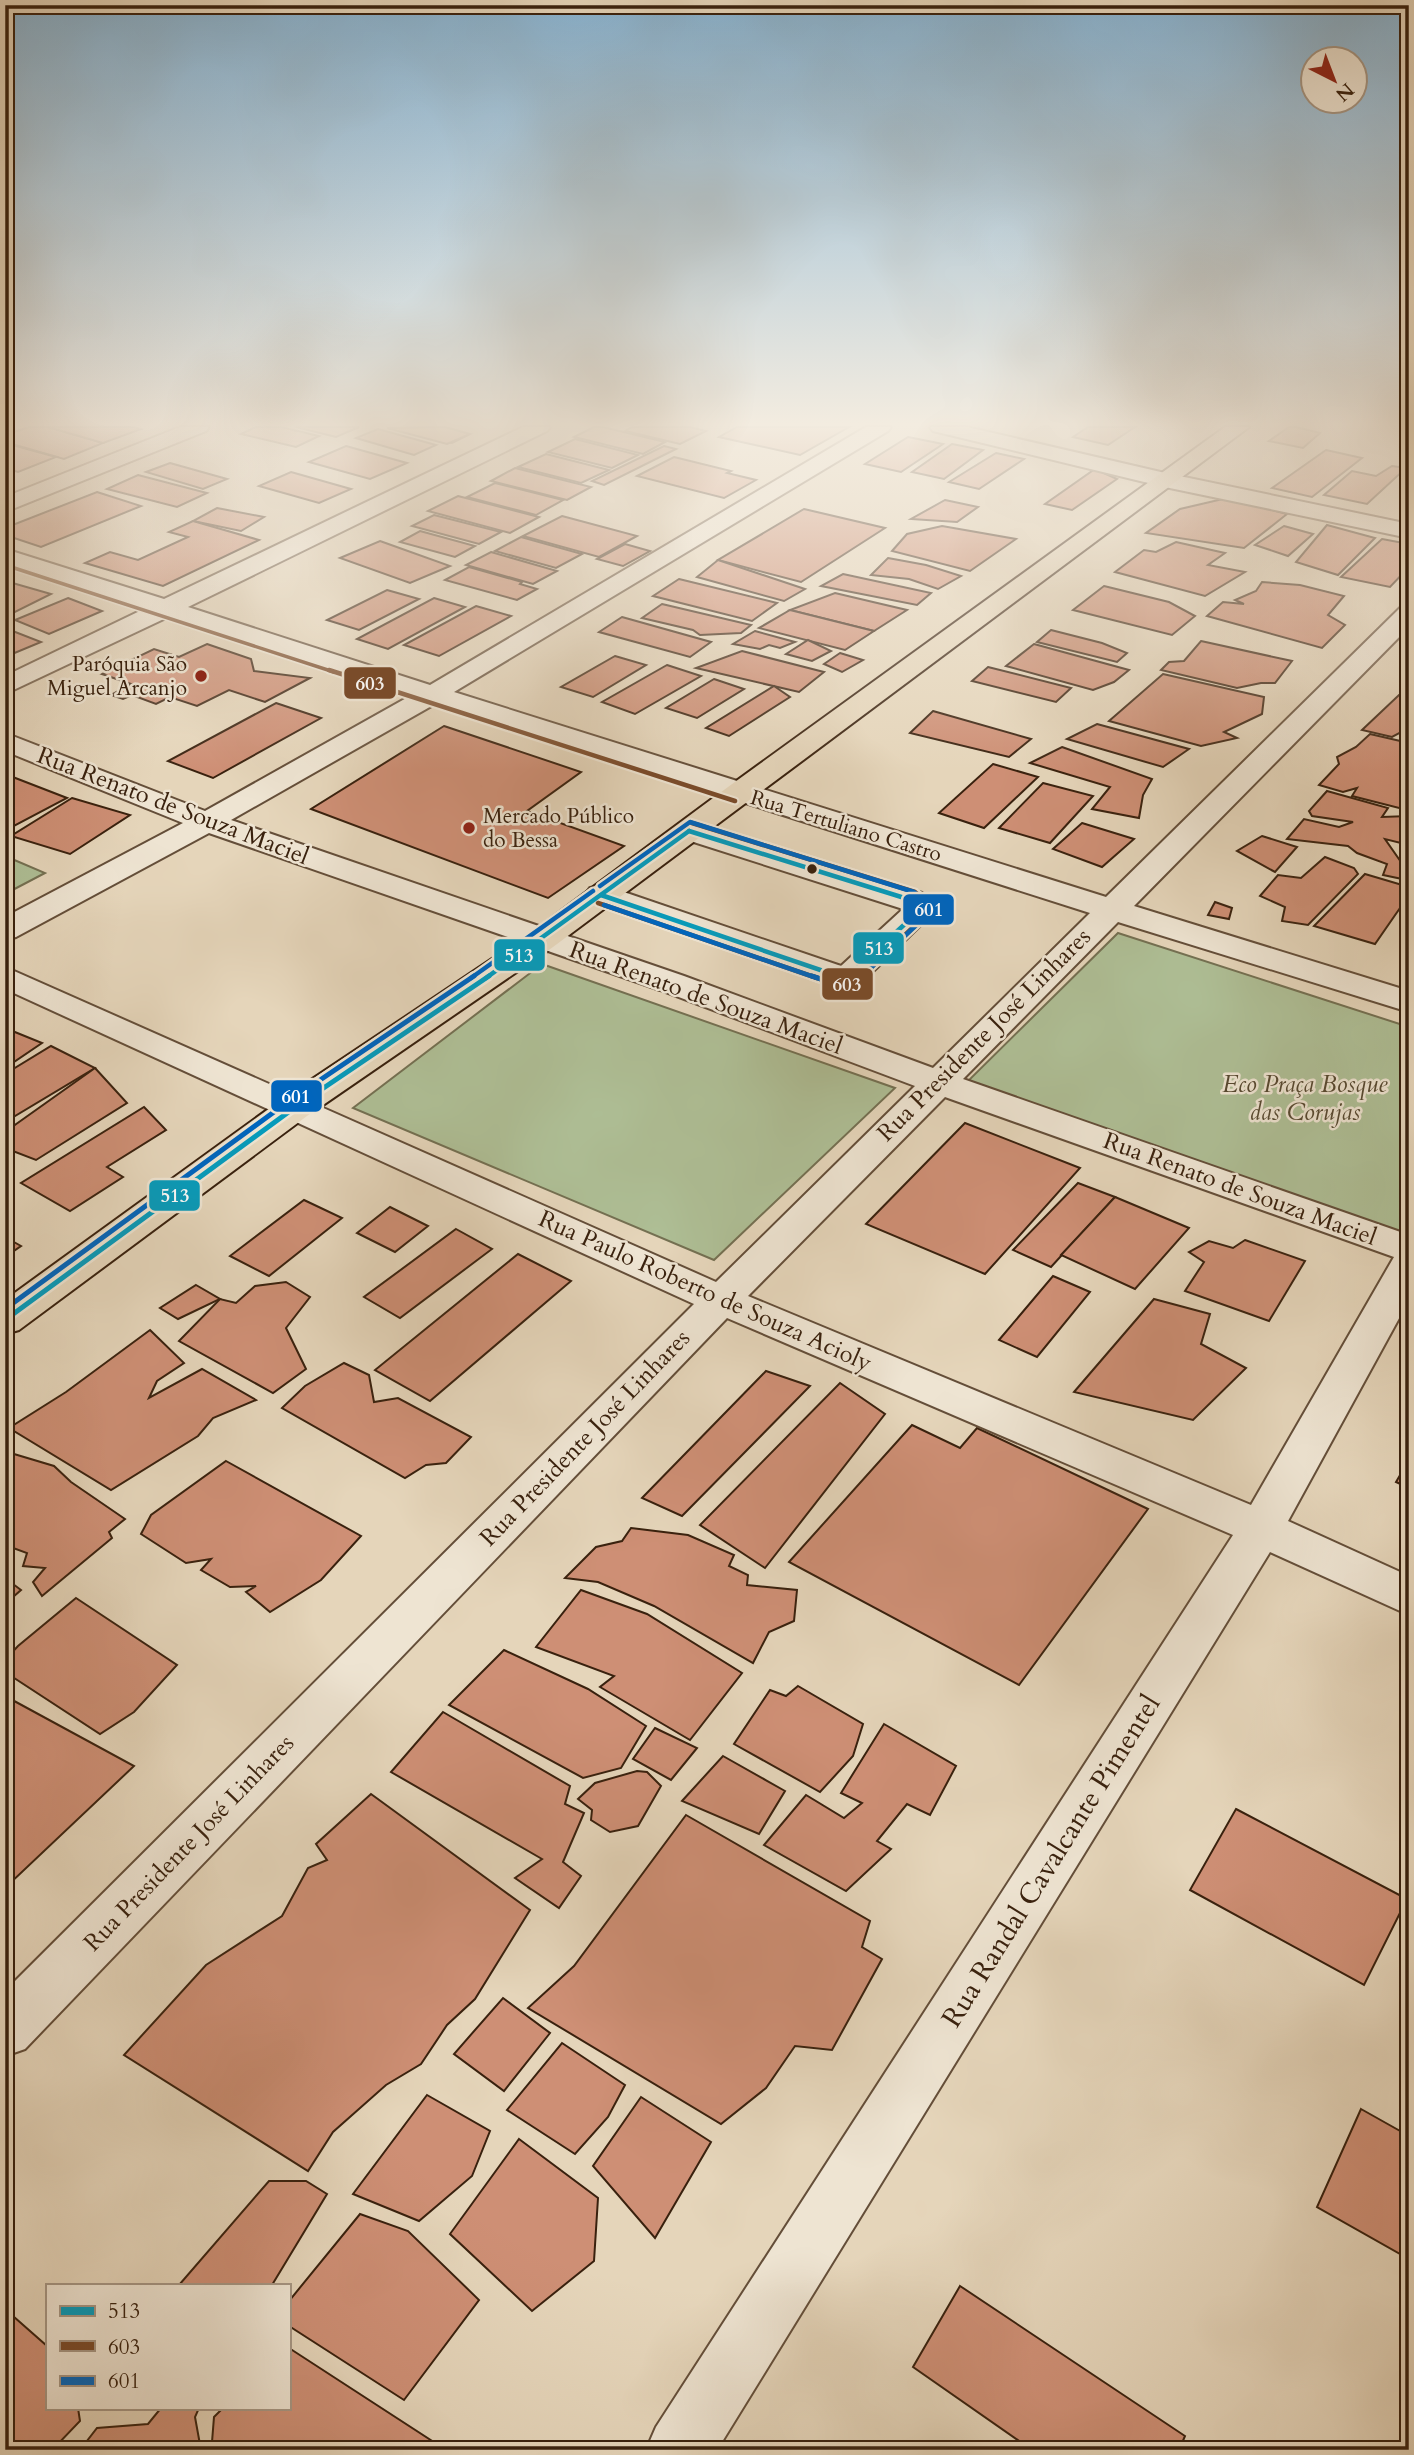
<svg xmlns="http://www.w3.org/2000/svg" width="1414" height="2455" font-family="Cardo,serif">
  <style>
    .green { fill: #aebe95; stroke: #747052; stroke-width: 2 }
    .building { fill: #ce8f75; stroke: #39210e; stroke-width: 2 }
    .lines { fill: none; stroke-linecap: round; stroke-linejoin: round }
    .minor-casing { stroke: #644e39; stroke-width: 4 }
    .major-casing { stroke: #39210e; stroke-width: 4 }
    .minor { fill: #eee4d2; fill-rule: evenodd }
    .major { fill: #e5d5ba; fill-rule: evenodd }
    .bus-1-far1-casing { stroke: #eee4d2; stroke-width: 9 }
    .bus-1-casing { stroke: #eee4d2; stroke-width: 10 }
    .bus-2-far2-casing { stroke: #eee4d2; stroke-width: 7 }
    .bus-2-far1-casing { stroke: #eee4d2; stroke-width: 9 }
    .bus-2-casing { stroke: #eee4d2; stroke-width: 10 }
    .bus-3-far1-casing { stroke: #eee4d2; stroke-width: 9 }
    .bus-3-casing { stroke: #eee4d2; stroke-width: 10 }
    .bus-1-far1 { stroke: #069bbb; stroke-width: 4.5 }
    .bus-1 { stroke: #069bbb; stroke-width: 5 }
    .bus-2-far2 { stroke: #7a4b2a; stroke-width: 3.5 }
    .bus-2-far1 { stroke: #7a4b2a; stroke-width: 4.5 }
    .bus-2 { stroke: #7a4b2a; stroke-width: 5 }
    .bus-3-far1 { stroke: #0065bd; stroke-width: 4.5 }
    .bus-3 { stroke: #0065bd; stroke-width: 5 }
    .poi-dot { fill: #8f2418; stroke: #eee4d2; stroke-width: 2.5 }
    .bus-dot { fill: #39210e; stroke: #eee4d2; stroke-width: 2.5 }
    .labels { text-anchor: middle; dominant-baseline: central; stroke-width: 5; stroke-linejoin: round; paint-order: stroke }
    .far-poi-label { font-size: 21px; fill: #39210e; stroke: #eee4d2; text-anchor: end }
    .far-street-label { font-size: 21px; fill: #39210e; stroke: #eee4d2 }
    .street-label { font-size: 24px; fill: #39210e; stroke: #eee4d2 }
    .park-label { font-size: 24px; font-style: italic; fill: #564830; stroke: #eee4d2 }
    .near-street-label { font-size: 28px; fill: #39210e; stroke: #eee4d2 }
    .line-badge { stroke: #eee4d2; stroke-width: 2.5 }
    .badge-label { font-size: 19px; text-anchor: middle; font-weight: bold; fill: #fff }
  </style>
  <rect width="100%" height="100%" fill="#e5d5ba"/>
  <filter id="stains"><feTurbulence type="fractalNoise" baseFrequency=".00286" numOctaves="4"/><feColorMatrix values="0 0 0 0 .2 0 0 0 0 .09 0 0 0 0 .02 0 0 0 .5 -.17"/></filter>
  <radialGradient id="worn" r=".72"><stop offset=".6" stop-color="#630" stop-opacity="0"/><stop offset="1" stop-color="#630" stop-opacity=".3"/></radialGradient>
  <!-- green -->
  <g class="green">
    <path d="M5 856 45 873 5 894Z"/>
    <path d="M1118 933 1409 1027V1216L1396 1238 968 1081Z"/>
    <path d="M542 964 895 1088 714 1260 353 1108Z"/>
  </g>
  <!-- building -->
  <g class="building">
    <path d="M29 427H48L103 443 64 459 5 442V435Z"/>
    <path d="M48 427H135L141 429 103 443Z"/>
    <path d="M256 427H281L319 436 296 447 241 434Z"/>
    <path d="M296 427H359L336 437Z"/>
    <path d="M439 427 468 435 452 443 389 428Z"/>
    <path d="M445 427 470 434 447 444 387 428Z"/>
    <path d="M594 427H603L665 442 643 454 574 437Z"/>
    <path d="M632 427H690L706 431 680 444 625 431Z"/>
    <path d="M737 427H849L800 455 719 437Z"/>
    <path d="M1088 427H1135L1108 445 1073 437Z"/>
    <path d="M1289 427H1296L1320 433 1303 448 1269 441Z"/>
    <path d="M378 429 436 445 414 455 356 438Z"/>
    <path d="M908 437 943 444 901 472 865 464Z"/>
    <path d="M575 439 638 455 612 468 548 452Z"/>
    <path d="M5 443 56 457 18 472 5 468Z"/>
    <path d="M952 444 983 450 944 479 912 472Z"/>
    <path d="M346 446 407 463 370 479 309 462Z"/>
    <path d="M664 446 676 449 604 485 592 481Z"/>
    <path d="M1326 450 1362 458 1312 497 1272 488Z"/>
    <path d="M996 453 1024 459 979 489 949 482Z"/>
    <path d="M546 454 609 470 581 483 518 467Z"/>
    <path d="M674 457 731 471 727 473 756 480 724 498 637 476Z"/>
    <path d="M170 463 227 479 203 489 146 472Z"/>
    <path d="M1392 466 1406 468 1367 504 1324 495 1352 471 1376 476Z"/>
    <path d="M515 468 591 487 567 500 491 481Z"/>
    <path d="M1095 469 1117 479 1072 510 1045 504Z"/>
    <path d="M291 472 351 489 319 503 259 486Z"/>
    <path d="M138 475 207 493 177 507 107 489Z"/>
    <path d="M495 483 563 500 536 515 467 497Z"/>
    <path d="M97 492 141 506 41 547 5 535V528Z"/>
    <path d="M458 496 539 517 510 533 428 511Z"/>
    <path d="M1227 498 1287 514 1244 548 1146 533 1180 509Z"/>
    <path d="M945 500 978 507 957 522 911 519Z"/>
    <path d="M217 508 264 517 241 531 193 521Z"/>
    <path d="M804 509 885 528 801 582 718 560Z"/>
    <path d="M434 515 501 532 479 544 412 526Z"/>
    <path d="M562 516 637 536 599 557 523 536Z"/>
    <path d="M193 521 259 540 163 586 85 563 110 552 138 560 188 537 169 532Z"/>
    <path d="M1327 525 1375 538 1338 575 1296 562Z"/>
    <path d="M942 526 1016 539 970 571 892 551 907 534Z"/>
    <path d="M1284 526 1313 534 1288 556 1255 545Z"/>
    <path d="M420 531 475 546 455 557 400 542Z"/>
    <path d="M521 537 582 554 556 568 495 551Z"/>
    <path d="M1382 539 1409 544V567L1390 587 1341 577Z"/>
    <path d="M380 541 450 566 410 583 340 558Z"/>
    <path d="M1176 542 1225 553 1208 565 1245 572 1205 596 1115 572 1144 550 1156 552Z"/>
    <path d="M625 544 650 551 623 566 597 559Z"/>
    <path d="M491 552 557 571 533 584 466 565Z"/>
    <path d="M888 558 926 565 961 576 938 589 909 579 871 575Z"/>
    <path d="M718 560 805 589 784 601 697 577Z"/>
    <path d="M469 567 522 582 520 584 537 589 517 600 445 580Z"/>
    <path d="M843 574 931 593 917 605 821 586Z"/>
    <path d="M679 579 777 603 752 621 653 596Z"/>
    <path d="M9 582 51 594 5 617V583Z"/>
    <path d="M1262 582 1300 585 1344 596 1328 615 1345 625 1322 648 1207 616 1223 602 1244 604 1235 600 1256 591Z"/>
    <path d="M1104 586 1169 602 1195 616 1172 635 1073 610Z"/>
    <path d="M387 590 419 599 359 630 327 620Z"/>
    <path d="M835 593 873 602 907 610 874 631 790 610Z"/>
    <path d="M68 598 102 611 49 634 15 620Z"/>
    <path d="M434 598 465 607 388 649 357 639Z"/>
    <path d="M662 604 751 625 741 633 700 635 693 630 642 618Z"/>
    <path d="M476 606 511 616 439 656 404 645Z"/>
    <path d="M790 610 874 631 845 650 759 628Z"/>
    <path d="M622 617 711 642 690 657 599 632Z"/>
    <path d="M5 628 41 642 5 657Z"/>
    <path d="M1051 630 1102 643 1127 653 1117 662 1037 642Z"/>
    <path d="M755 631 795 642 780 648 769 645 760 649 733 644Z"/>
    <path d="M808 640 831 651 812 661 786 654Z"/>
    <path d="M1201 641 1292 661 1275 683H1261L1237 688 1161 670 1169 662 1184 661Z"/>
    <path d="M207 644 251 659 254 671 310 678 265 702 229 690 197 706 170 697 156 704 132 695 123 699 111 695 131 684 102 674 154 649 179 657Z"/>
    <path d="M1034 644 1129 670 1114 682 1093 690 1006 666Z"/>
    <path d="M742 651 824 672 799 692 696 668Z"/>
    <path d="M840 653 863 660 842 672 824 664Z"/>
    <path d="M615 656 646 665 593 697 561 687Z"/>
    <path d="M667 665 701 676 635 714 602 702Z"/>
    <path d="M988 667 1071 688 1056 702 972 681Z"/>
    <path d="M1163 674 1264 697 1262 714 1224 732 1237 738 1201 746 1109 721Z"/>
    <path d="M714 679 744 689 697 718 666 708Z"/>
    <path d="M774 686 790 697 729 736 706 728Z"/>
    <path d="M1399 695 1409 696V728L1392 737 1362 730Z"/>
    <path d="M276 703 321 718 213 778 168 761Z"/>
    <path d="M933 711 1031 739 1009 757 910 733Z"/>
    <path d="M1097 724 1189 749 1163 767 1067 739Z"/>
    <path d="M444 726 581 772 527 811 624 846 548 898 311 809Z"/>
    <path d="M1370 734 1409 743 1405 754 1409 753V805L1403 809 1352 796 1357 788 1343 792 1319 785 1339 764 1337 757 1356 747Z"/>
    <path d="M1062 747 1152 779 1143 795 1139 818 1092 809 1110 787 1030 763Z"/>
    <path d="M993 764 1038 777 984 828 939 813Z"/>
    <path d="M5 774 67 798 12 827 5 825Z"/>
    <path d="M1043 783 1093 796 1050 843 999 828Z"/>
    <path d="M1327 791 1388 808 1382 817 1409 816V845L1385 839 1401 862 1409 866 1407 880 1383 875 1387 864 1357 853 1348 846 1287 839 1304 819 1339 827 1353 822 1312 816 1309 811Z"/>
    <path d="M72 798 130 815 70 854 11 836Z"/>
    <path d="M1082 823 1134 839 1102 867 1053 849Z"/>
    <path d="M1262 836 1297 847 1275 872 1237 851Z"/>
    <path d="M1325 857 1354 868 1358 874 1308 925 1282 921 1285 907 1260 896 1278 875 1301 878Z"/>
    <path d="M1365 874 1409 887V895L1375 944 1314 926Z"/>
    <path d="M1215 902 1232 908 1229 919 1208 915Z"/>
    <path d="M5 1028 42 1043 5 1068Z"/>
    <path d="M51 1046 95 1068 5 1122V1074Z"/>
    <path d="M95 1068 127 1103 36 1160 5 1148V1132Z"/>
    <path d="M144 1107 166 1130 107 1167 123 1177 70 1211 21 1183Z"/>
    <path d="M965 1123 1080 1168 985 1274 866 1224Z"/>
    <path d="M1078 1183 1115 1197 1051 1267 1013 1250Z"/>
    <path d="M1115 1197 1189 1228 1135 1289 1061 1255Z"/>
    <path d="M304 1200 342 1218 269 1276 230 1256Z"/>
    <path d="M390 1207 428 1226 395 1252 357 1233Z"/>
    <path d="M456 1229 492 1249 400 1318 364 1297Z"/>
    <path d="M5 1237 21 1246 5 1257Z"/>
    <path d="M1245 1240 1305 1261 1269 1321 1185 1291 1204 1262 1189 1252 1209 1241 1233 1248Z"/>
    <path d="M518 1254 571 1281 430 1401 375 1370Z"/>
    <path d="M1053 1276 1090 1292 1037 1357 999 1340Z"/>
    <path d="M286 1282 310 1297 286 1328 306 1369 273 1393 179 1341 220 1299 236 1303 255 1286Z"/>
    <path d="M196 1285 220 1299 178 1319 160 1308Z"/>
    <path d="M1154 1299 1210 1314 1201 1344 1246 1368 1193 1420 1074 1392Z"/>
    <path d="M150 1330 184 1363 157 1381 149 1398 202 1369 256 1400 213 1418 198 1436 111 1490 9 1428 66 1392Z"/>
    <path d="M344 1363 369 1375 374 1402 398 1398 471 1437 446 1463 426 1465 405 1478 282 1408 305 1386Z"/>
    <path d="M766 1371 810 1386 682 1516 642 1498Z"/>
    <path d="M840 1383 885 1414 765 1568 700 1525Z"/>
    <path d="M912 1425 960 1448 977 1428 1148 1509 1019 1685 789 1562Z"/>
    <path d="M14 1454 54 1466 71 1482 125 1519 109 1532 112 1538 42 1596 33 1582 45 1568 23 1566 27 1553 5 1545V1461Z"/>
    <path d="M1409 1460V1488L1396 1482Z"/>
    <path d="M226 1461 361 1536 321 1580 270 1612 246 1592 256 1586 230 1587 201 1570 211 1559 186 1563 141 1534 151 1515Z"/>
    <path d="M631 1528 688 1535 734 1555 729 1566 748 1575 747 1585 797 1590 794 1621 769 1632 753 1663 654 1606 598 1582 565 1578 596 1547 622 1541Z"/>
    <path d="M5 1578 21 1590 5 1604Z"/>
    <path d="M581 1590 647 1614 742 1673 690 1740 600 1687 614 1676 536 1647Z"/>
    <path d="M76 1598 177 1665 134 1712 100 1734 5 1672V1660L18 1646Z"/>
    <path d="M504 1650 588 1689 646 1726 621 1768 583 1778 449 1705Z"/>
    <path d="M798 1686 863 1724 853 1756 820 1792 734 1744 770 1690 786 1696Z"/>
    <path d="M5 1696 134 1766 5 1888Z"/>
    <path d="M443 1712 570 1786 565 1804 584 1813 563 1862 581 1876 559 1908 515 1878 542 1859 391 1772Z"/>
    <path d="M884 1724 956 1766 930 1815 907 1804 877 1841 891 1849 846 1891 764 1845 806 1795 844 1818 862 1803 841 1793Z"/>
    <path d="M655 1728 697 1748 671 1780 633 1759Z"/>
    <path d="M723 1756 785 1791 759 1834 682 1801Z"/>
    <path d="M637 1771 647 1772 661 1786 638 1826 610 1832 591 1820 592 1810 578 1799 595 1783Z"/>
    <path d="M371 1794 530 1910 475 1999 447 2025 421 2064 386 2085 333 2132 308 2171 124 2055 206 1965 282 1916 308 1868 327 1860 316 1844Z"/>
    <path d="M1236 1809 1407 1899 1364 1985 1190 1890Z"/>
    <path d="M686 1815 870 1921 862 1947 882 1959 832 2050 795 2046 766 2088 721 2124 528 2008 574 1966Z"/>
    <path d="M503 1998 550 2033 504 2091 454 2054Z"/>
    <path d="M562 2043 625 2085 608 2117 575 2154 507 2110Z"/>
    <path d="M427 2095 490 2131 472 2176 419 2221 353 2194Z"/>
    <path d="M641 2097 711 2142 655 2238 593 2166Z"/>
    <path d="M1361 2109 1409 2136V2259L1317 2207Z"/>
    <path d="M519 2139 598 2198 594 2261 532 2311 450 2234Z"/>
    <path d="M269 2181H306L327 2194 272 2285H179Z"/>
    <path d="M360 2214 408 2231 479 2300 404 2400 289 2326V2301Z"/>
    <path d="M960 2286 1185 2436 1179 2450H1032L913 2367Z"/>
    <path d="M5 2309 47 2346V2408H78L80 2421 55 2447 56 2450H5Z"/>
    <path d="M289 2348 446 2450H222L212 2442 214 2417 223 2408H289Z"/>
    <path d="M161 2408H199L195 2417 201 2450H80L97 2428 148 2424Z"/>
  </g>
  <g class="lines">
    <!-- minor casing -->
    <g class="minor-casing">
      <g id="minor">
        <path d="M180 427H209L206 431 5 512V497Z"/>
        <path d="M523 427H550L547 431 188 607 430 685 866 427H891L888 431 454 692 1106 897 1400 608 1409 606V627L1134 906 1409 991V1012L1118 922 963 1079 1409 1235V1300L1288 1521 1409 1576V1615L1270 1552 717 2450H646L656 2427 1233 1535 727 1318 25 2049 5 2056V1991L694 1304 5 989V967L716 1282 915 1086 660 990 209 833 16 937 5 940V917L183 823 5 751V733L205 811 410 696 168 617 5 694V676L144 609 5 564V549L164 599ZM435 704 1090 913 933 1068 684 976 231 820ZM945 1097 1394 1257 1251 1505 748 1296Z"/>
        <path d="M930 427H967L1165 473 1409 524V538L1165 487 933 431Z"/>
        <path d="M689 822 922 893 930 899 936 910 862 982 841 987 590 902 585 895 590 888 601 886 612 888 841 966 903 909 678 837 674 831 678 825Z"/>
      </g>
    </g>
    <!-- major casing -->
    <g class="major-casing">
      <path id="major" d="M1225 427H1249L553 947 307 1116 19 1330 5 1334V1300L281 1100 531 933 728 787Z"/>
    </g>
    <!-- minor -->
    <use href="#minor" class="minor"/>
    <!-- major -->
    <use href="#major" class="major"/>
    <!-- bus-1-far1 casing -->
    <g class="bus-1-far1-casing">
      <g id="bus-1-far1">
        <path d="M601 895 841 977 850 975 920 910 911 900 689 831"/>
        <path d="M486 978 689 831"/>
      </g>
    </g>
    <!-- bus-1 casing -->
    <g class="bus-1-casing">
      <g id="bus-1">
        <path d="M838 976H846"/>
        <path d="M5 1320 294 1108 489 976"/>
      </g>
    </g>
    <!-- bus-2-far2 casing -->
    <g class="bus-2-far2-casing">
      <path id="bus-2-far2" d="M5 565 334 672"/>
    </g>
    <!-- bus-2-far1 casing -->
    <g class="bus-2-far1-casing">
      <g id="bus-2-far1">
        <path d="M329 670 735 801"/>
        <path d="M692 823 915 892 927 902 928 913 860 978"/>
        <path d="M598 903 817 978"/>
      </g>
    </g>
    <!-- bus-2 casing -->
    <g class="bus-2-casing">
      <path id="bus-2" d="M812 976C830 982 845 991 861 976"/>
    </g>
    <!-- bus-3-far1 casing -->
    <g class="bus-3-far1-casing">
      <g id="bus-3-far1">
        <path d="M600 886 690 822 914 892 926 901 929 910 926 916 860 978"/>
        <path d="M604 905 817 978"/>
        <path d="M471 978 593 891"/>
      </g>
    </g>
    <!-- bus-3 casing -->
    <g class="bus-3-casing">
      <g id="bus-3">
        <path d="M812 976C830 982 845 991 862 976"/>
        <path d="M5 1309 289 1101 474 976"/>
      </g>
    </g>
    <!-- bus-1-far1 -->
    <use href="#bus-1-far1" class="bus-1-far1"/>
    <!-- bus-1 -->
    <use href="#bus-1" class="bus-1"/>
    <!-- bus-2-far2 -->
    <use href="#bus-2-far2" class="bus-2-far2"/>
    <!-- bus-2-far1 -->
    <use href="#bus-2-far1" class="bus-2-far1"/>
    <!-- bus-2 -->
    <use href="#bus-2" class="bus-2"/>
    <!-- bus-3-far1 -->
    <use href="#bus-3-far1" class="bus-3-far1"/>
    <!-- bus-3 -->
    <use href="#bus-3" class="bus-3"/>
  </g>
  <!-- sky -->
  <linearGradient id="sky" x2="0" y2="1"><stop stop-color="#88b5d5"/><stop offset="0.55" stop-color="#f3ece0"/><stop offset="1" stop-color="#f3ece0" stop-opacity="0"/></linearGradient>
  <rect width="1414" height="771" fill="url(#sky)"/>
  <!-- markers -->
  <g class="poi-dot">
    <circle cx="201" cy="676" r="7"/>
    <circle cx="469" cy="828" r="7"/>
  </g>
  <circle class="bus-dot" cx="812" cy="869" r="6"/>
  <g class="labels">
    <!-- far-poi labels -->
    <g class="far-poi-label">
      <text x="187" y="664">Paróquia São<tspan x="187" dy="24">Miguel Arcanjo</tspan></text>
      <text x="483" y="816" text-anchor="start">Mercado Público<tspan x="483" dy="24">do Bessa</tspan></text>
    </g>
    <!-- far-street labels -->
    <g class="far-street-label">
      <text transform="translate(846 826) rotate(17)">Rua Tertuliano Castro</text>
    </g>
    <!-- street labels -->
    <g class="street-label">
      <text transform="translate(173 806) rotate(21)">Rua Renato de Souza Maciel</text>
      <text transform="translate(706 998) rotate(20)">Rua Renato de Souza Maciel</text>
      <text transform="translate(984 1035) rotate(-45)">Rua Presidente José Linhares</text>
      <text transform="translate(1240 1189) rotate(20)">Rua Renato de Souza Maciel</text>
      <text transform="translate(705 1291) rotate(24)">Rua Paulo Roberto de Souza Acioly</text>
      <text transform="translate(585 1438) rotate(-46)">Rua Presidente José Linhares</text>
      <text transform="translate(189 1843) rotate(-46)">Rua Presidente José Linhares</text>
    </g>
    <!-- park labels -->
    <g class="park-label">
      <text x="1305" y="1084">Eco Praça Bosque<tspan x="1305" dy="28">das Corujas</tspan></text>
    </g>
    <!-- near-street labels -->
    <g class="near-street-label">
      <text transform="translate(1051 1861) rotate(-58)">Rua Randal Cavalcante Pimentel</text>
    </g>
  </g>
  <g class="line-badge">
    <rect x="343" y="666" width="54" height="34" rx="7" fill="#7a4b2a"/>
    <rect x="902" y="893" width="53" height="33" rx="7" fill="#0065bd"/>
    <rect x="852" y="931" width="53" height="34" rx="7" fill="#069bbb"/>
    <rect x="493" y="938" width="53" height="34" rx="7" fill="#069bbb"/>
    <rect x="821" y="967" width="53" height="34" rx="7" fill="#7a4b2a"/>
    <rect x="270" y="1079" width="53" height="34" rx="7" fill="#0065bd"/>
    <rect x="148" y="1179" width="53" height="33" rx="7" fill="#069bbb"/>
  </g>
  <g class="badge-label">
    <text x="370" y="690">603</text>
    <text x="929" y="916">601</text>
    <text x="879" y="955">513</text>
    <text x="519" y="962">513</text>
    <text x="847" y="991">603</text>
    <text x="296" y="1103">601</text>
    <text x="175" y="1202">513</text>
  </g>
  <!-- margin -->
  <rect width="1414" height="2455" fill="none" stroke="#e5d5ba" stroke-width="28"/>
  <rect x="7" y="7" width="1400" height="2441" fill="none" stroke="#39210e" stroke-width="3.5"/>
  <rect x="14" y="14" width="1386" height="2427" fill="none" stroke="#39210e" stroke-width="2"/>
  <!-- legend -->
  <rect x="46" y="2284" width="245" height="126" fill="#eee4d2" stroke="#a69684" stroke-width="2"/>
  <rect x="60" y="2306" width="35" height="10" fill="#069bbb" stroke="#a69684" stroke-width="2"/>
  <text x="108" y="2318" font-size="21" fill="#39210e">513</text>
  <rect x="60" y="2341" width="35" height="10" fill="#7a4b2a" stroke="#a69684" stroke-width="2"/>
  <text x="108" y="2354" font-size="21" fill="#39210e">603</text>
  <rect x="60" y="2376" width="35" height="10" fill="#0065bd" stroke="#a69684" stroke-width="2"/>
  <text x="108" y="2388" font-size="21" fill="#39210e">601</text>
  <!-- north arrow -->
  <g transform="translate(1334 80) rotate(138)"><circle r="33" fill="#eee4d2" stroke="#a69684" stroke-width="2"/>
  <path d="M0-5L12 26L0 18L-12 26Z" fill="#8f2418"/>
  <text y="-10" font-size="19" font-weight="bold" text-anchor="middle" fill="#39210e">N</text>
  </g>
  <rect width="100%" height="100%" filter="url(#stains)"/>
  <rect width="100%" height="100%" fill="url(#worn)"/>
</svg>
